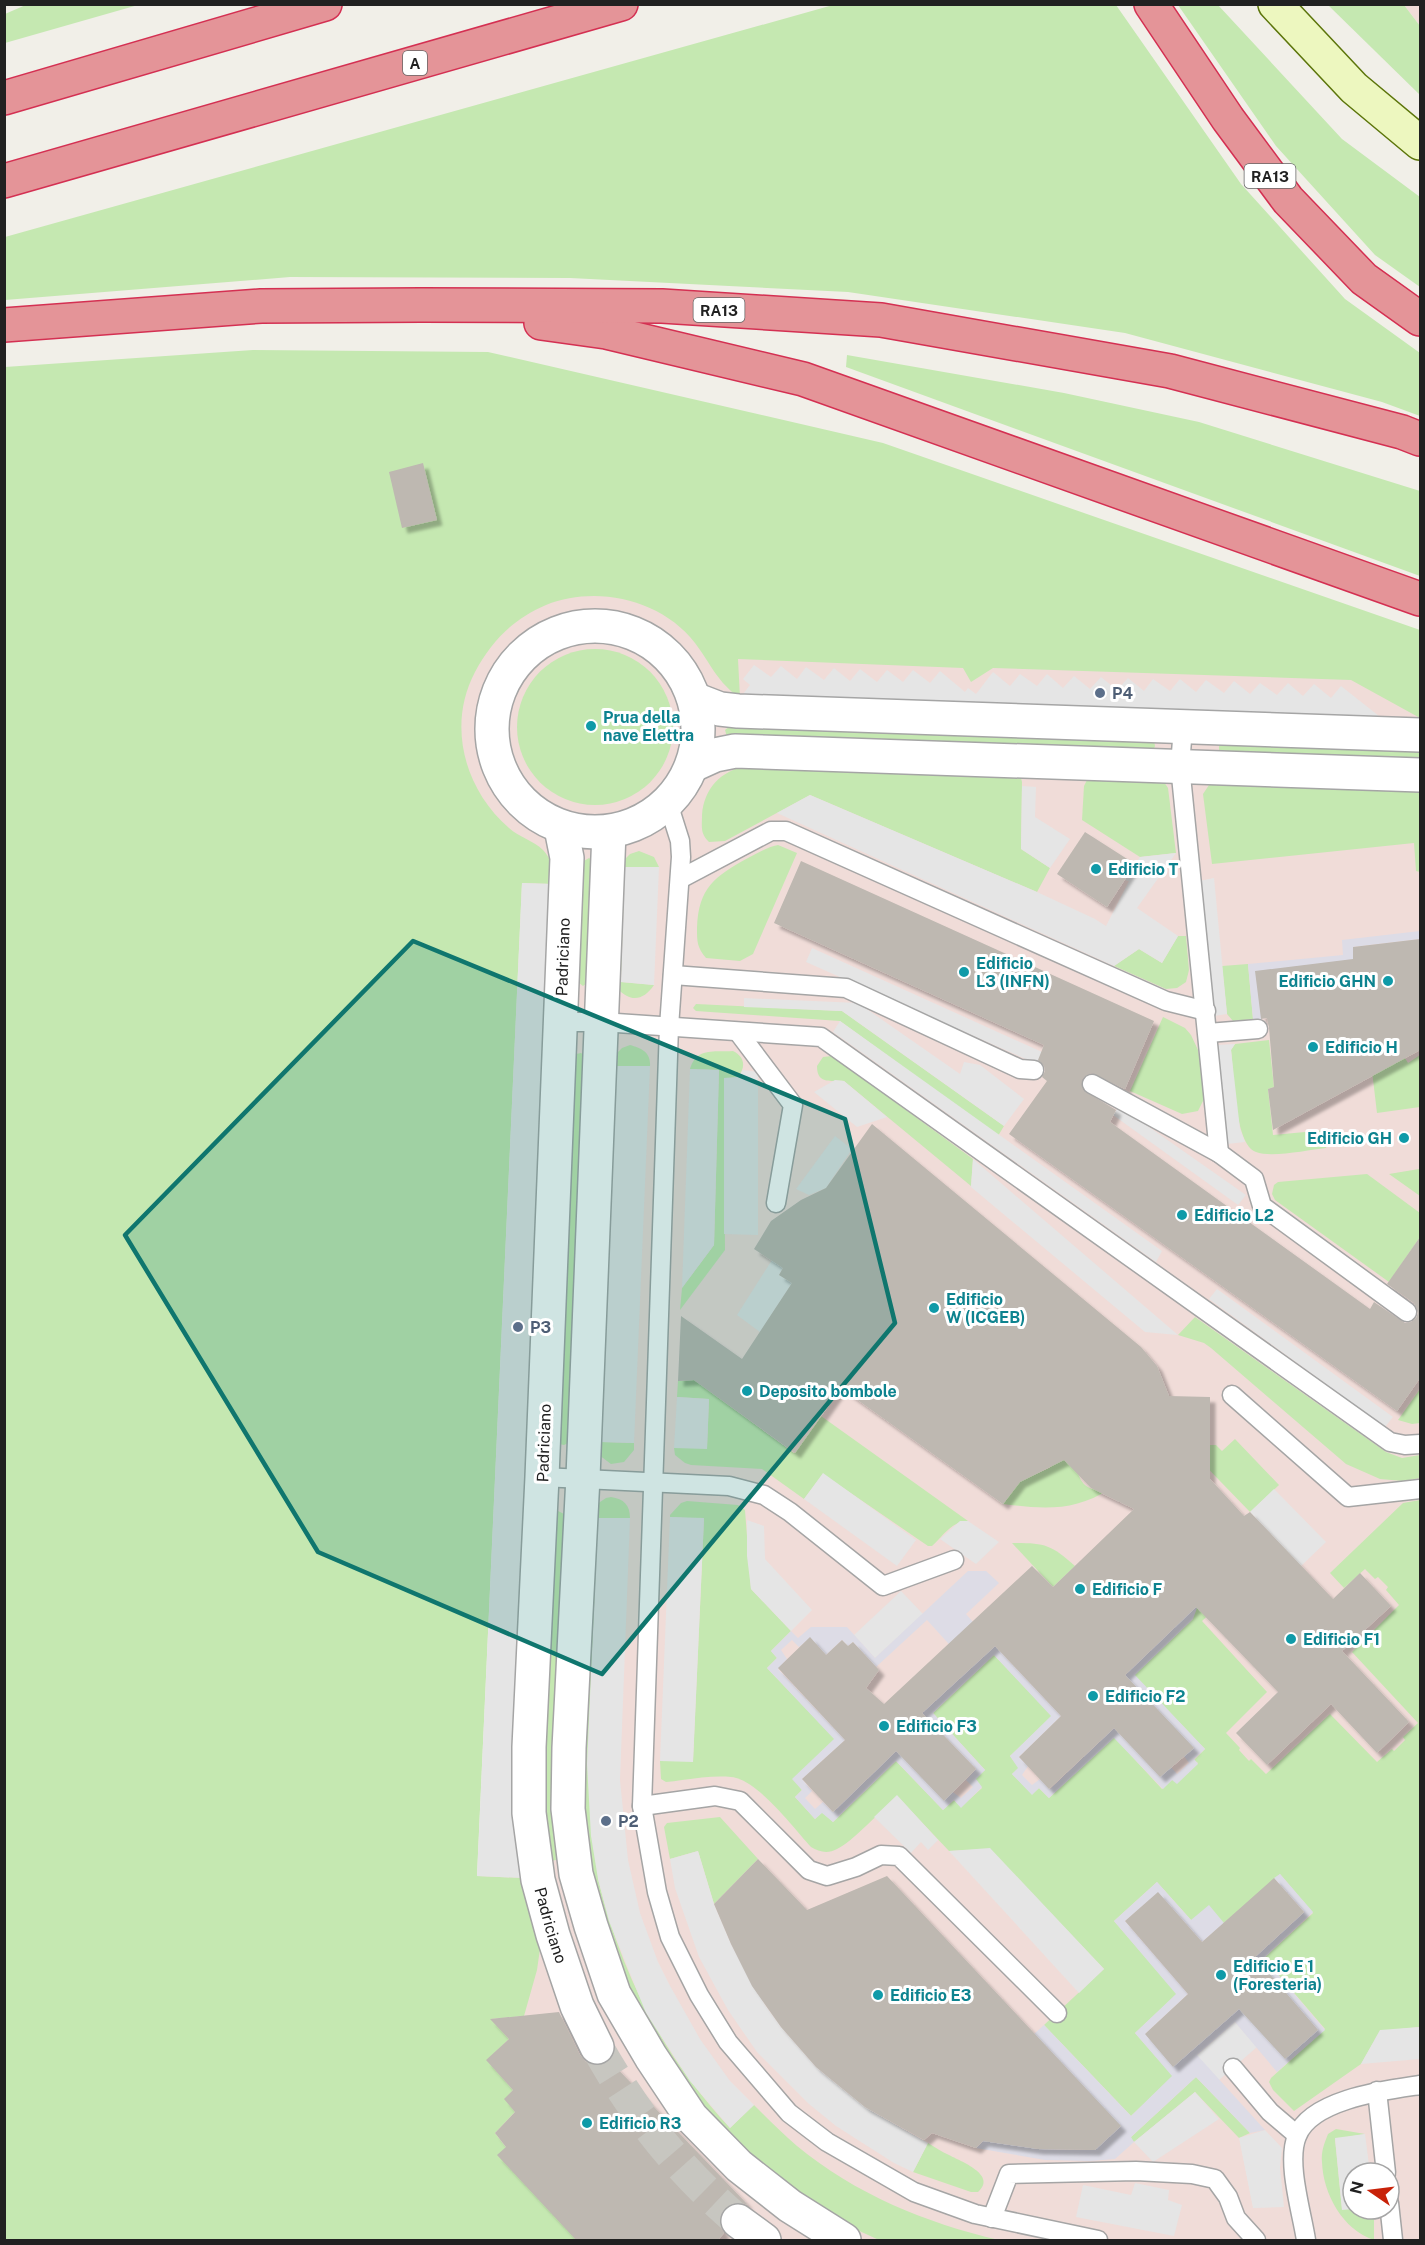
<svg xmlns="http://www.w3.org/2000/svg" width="1425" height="2245" font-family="'Public Sans',sans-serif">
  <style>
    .commercial { fill: #f0dcd8; fill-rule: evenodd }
    .grass { fill: #c5e8b1 }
    .parking { fill: #e5e5e5 }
    .plaza { fill: #dddce6 }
    .building { fill: #beb8b1; filter: url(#shadow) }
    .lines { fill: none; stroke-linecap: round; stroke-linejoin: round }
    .street-tunnel { stroke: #c7c6c0; stroke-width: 33; stroke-dasharray: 33 16; stroke-linecap: butt }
    .lane-casing { stroke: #a5a5a5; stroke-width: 21 }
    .street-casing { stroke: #a5a5a5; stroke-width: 36 }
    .secondary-casing { stroke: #5c750a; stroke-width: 36 }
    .highway-casing { stroke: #d43052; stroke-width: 36 }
    .lane { stroke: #fff; stroke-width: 18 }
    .street { stroke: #fff; stroke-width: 33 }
    .secondary { stroke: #edf7bf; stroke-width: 33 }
    .highway { stroke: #e49498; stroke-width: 33 }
    .marked { fill: #0f766e; fill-opacity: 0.2; stroke: #0f766e; stroke-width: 4.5; stroke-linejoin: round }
    .service-dot { fill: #5c6f8a; stroke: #fff; stroke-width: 2 }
    .culture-dot { fill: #0f9aa8; stroke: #fff; stroke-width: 2 }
    .labels { text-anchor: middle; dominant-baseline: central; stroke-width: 6; stroke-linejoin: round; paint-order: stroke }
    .shield { fill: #fff; stroke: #646464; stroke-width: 1.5 }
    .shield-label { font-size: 15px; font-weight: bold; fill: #212121 }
    .service-label { font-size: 16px; font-weight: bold; fill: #4e5e75; stroke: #fff; text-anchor: start }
    .culture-label { font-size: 16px; font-weight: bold; fill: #0d838f; stroke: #fff; text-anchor: start }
    .street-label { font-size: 16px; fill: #212121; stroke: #fff }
  </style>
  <defs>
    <filter id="shadow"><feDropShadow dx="5.5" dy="5.5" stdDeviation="1.5" flood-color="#0004"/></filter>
  </defs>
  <rect width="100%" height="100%" fill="#f1efe8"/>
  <!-- commercial -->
  <g class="commercial">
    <path d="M1404 5H1420V26Z"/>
    <path d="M535 585 1352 673 1420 686V2240H496L465 2208 522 883 468 801 449 682ZM1353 2173H1389V2209H1353Z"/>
  </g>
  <!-- grass -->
  <g class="grass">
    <path d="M28 4H138V5L5 43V14Z"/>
    <path d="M833 5H1116L1241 184 1345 299 1420 353V416L1382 402 1125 333 848 292 570 278 290 277 5 300V237Z"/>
    <path d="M1178 5H1218L1342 139 1420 197V287L1375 255 1276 146Z"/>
    <path d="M1328 5H1404L1420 26V95Z"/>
    <path d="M253 350 488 352 883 443 1420 630V718L1351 680 993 668 971 682 963 668 738 659 740 698C717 682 711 664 695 643 661 599 596 585 546 605 513 619 492 641 475 672 447 725 464 789 509 828 519 837 534 841 543 850 553 860 553 872 552 884L522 883 477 1876 524 1878 541 1942 537 1970 524 2016 491 2019 509 2039 487 2060 513 2090 505 2099 515 2112 495 2133 577 2240H5V367Z"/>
    <path d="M847 355 1064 393 1199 422 1420 491V576L846 367Z"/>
    <circle cx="595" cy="727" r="78"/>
    <path d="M730 726 1154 741 1155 746 1153 751 727 737 725 730Z"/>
    <path d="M1222 743 1420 750V762L1219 752V746Z"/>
    <path d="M746 766 1015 774 1021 778 1022 782 1021 849 1050 868 1037 892 810 795 725 841 709 842C700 833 702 827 702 815 704 788 721 771 746 766Z"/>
    <path d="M1087 780 1164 782 1168 788 1176 853 1140 857 1082 820 1084 786Z"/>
    <path d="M1211 782 1420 789V872L1416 871 1414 843 1212 864 1203 794Z"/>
    <path d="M778 845 797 853 753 954 740 961 706 958C697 947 697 942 697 928 698 888 715 876 748 858 758 853 767 847 778 845Z"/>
    <path d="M639 851 654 857 659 867H625L621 982 654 985C644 1000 631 1003 618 989L622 862 630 854Z"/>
    <path d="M589 858 593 861 588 982 583 986 578 982 582 862Z"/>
    <path d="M1178 936H1186L1189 970 1186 982 1177 988 1166 989 1114 966 1139 949 1162 963Z"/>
    <path d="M1248 964 1253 1019 1233 1021 1227 1014 1222 966Z"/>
    <path d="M696 1004 842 1011 1004 1126 998 1136 840 1021 696 1011 693 1008Z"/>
    <path d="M1365 1012 1390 1034 1408 1063 1420 1055V1107L1377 1113Z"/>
    <path d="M1163 1017 1185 1028 1191 1035 1198 1050 1205 1097 1198 1111 1182 1114 1130 1091Z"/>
    <path d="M1269 1040 1274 1087 1268 1089 1273 1135 1326 1130 1328 1142 1326 1148C1308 1150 1271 1158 1256 1152 1234 1144 1234 1072 1231 1050L1235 1044Z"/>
    <path d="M630 1045C641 1048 651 1052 650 1066H617L601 1442 634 1443V1450L624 1462 611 1464 599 1455 614 1056 622 1048Z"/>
    <path d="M733 1051C745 1057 746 1067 738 1077L724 1079 725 1250 680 1310 682 1288 714 1245 719 1070 690 1069C696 1047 715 1052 733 1051Z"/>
    <path d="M581 1053 585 1056 568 1443 564 1445 559 1444 574 1058 576 1054Z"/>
    <path d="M832 1056 973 1159 971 1186 844 1081C831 1080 817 1085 817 1066L823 1057Z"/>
    <path d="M1420 1168V1196L1389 1174 1419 1169Z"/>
    <path d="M1367 1174 1420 1213V1237L1389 1282 1275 1200 1272 1194 1274 1185 1278 1182Z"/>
    <path d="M1195 1317 1386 1452 1402 1458 1420 1455V1478L1403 1481 1380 1479 1346 1464 1211 1348 1204 1343 1178 1335Z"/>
    <path d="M694 1380 794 1453 821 1416 968 1521C952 1521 943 1536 932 1546H928L823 1474 804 1499 762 1469 691 1465 685 1463 675 1455 674 1448H707L709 1399 677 1397 678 1381Z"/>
    <path d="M1420 1389V1423L1412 1424 1398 1420Z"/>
    <path d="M1235 1439 1279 1485 1250 1512 1190 1450 1195 1445H1216L1222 1451Z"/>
    <path d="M1077 1444C1076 1468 1075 1495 1109 1489 1075 1512 1042 1509 1003 1504L1020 1481 1049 1468Z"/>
    <path d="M611 1497C624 1499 630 1505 630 1518H598V1879C622 1975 662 2055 730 2128L754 2105C768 2119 782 2133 797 2146 855 2194 926 2223 999 2240H879L842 2223 806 2200 750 2155 699 2102 628 1990 608 1939 588 1858 583 1785 597 1504 606 1498Z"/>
    <path d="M1420 1500V2027L1380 2031 1361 2064 1294 2111 1273 2090 1269 2082 1271 2078 1325 2029 1264 1958 1313 1913 1280 1874 1224 1923 1191 1920 1157 1882 1114 1921 1177 1994 1135 2033 1173 2076 1131 2116 1044 2025 1104 1969 990 1849 949 1851 897 1796C884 1808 851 1843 837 1849 828 1854 819 1852 811 1847 793 1827 757 1779 731 1777 710 1775 687 1780 666 1782L661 1779 660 1761H693L704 1519 670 1517V1515L681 1503 687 1501 738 1505 745 1510 751 1589 791 1631 771 1651 777 1658 767 1668 835 1739 793 1779 802 1790 795 1797 815 1819 822 1812 833 1822 896 1761 943 1810 954 1800 961 1807 982 1788 975 1779 985 1770 933 1713 994 1655 1052 1716 1010 1756 1019 1768 1012 1774 1032 1794 1039 1788 1049 1798 1114 1737 1162 1789 1173 1779 1177 1783 1198 1763 1194 1760 1205 1749 1134 1675 1193 1619 1171 1580 1217 1607 1202 1621 1267 1692 1226 1733 1240 1748 1239 1750 1249 1761 1251 1759 1266 1774 1330 1714 1377 1762 1392 1749 1394 1751 1405 1740 1403 1737 1418 1723 1352 1652 1399 1605 1386 1590 1388 1587 1378 1577 1375 1579 1365 1569 1344 1588 1330 1573 1403 1503Z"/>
    <path d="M558 1511 566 1515 562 1859 550 1861 545 1820 543 1775 556 1513Z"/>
    <path d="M1012 1543C1045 1543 1050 1544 1075 1566L1053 1587Z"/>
    <path d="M720 1817 758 1859 714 1904 698 1851 670 1859 664 1827 667 1823Z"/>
    <path d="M1196 2077 1250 2133 1239 2138 1195 2092 1134 2142 1130 2138Z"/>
    <path d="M1336 2129 1365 2134 1335 2139 1342 2209H1374V2240C1343 2230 1323 2194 1322 2162 1321 2152 1324 2144 1328 2134Z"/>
    <path d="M928 2143C935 2147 942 2152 949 2155 960 2161 998 2175 978 2192H971L913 2172Z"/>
  </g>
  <!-- parking -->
  <g class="parking">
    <path d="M754 665 771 677 781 666 797 679 806 667 824 680 834 668 850 681 860 669 877 682 887 670 903 682 913 670 930 683 940 671 965 692 968 688 976 694 993 672 1010 686 1020 674 1037 686 1047 674 1063 688 1074 676 1090 689 1101 677 1117 690 1128 678 1144 691 1153 679 1170 691 1180 679 1196 692 1206 680 1224 693 1234 681 1250 694 1260 683 1277 695 1288 683 1303 696 1314 684 1331 698 1341 686 1384 720 740 698 750 685 743 679Z"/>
    <path d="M1022 786 1036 787 1035 817 1070 839 1050 868 1021 849Z"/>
    <path d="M810 795 1037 892 1095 919 1106 926 1129 881 1125 880 1140 857 1176 853 1137 908 1178 936 1162 963 1139 949 1114 966 777 813Z"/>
    <path d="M625 867H659L654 985 621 982Z"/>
    <path d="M1214 878 1227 1014 1214 1016 1199 881Z"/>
    <path d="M522 883 552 884 524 1878 477 1876Z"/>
    <path d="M812 948 1042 1052 1037 1064 806 962Z"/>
    <path d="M744 998 858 1003 960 1074 964 1062 980 1065 1024 1099 1004 1126 842 1011 744 1007Z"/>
    <path d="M840 1021 1162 1251 1156 1262 833 1032Z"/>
    <path d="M1235 1044 1231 1050 1240 1129 1245 1142 1227 1144 1217 1045Z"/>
    <path d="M616 1066H650L634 1443 601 1442Z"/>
    <path d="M690 1069 719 1070 714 1245 682 1288Z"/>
    <path d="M743 1070 758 1072V1235L724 1234V1078L738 1077Z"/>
    <path d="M835 1080 844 1081 887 1117 857 1127 814 1092Z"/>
    <path d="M1119 1106 1246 1195 1238 1205 1113 1115Z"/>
    <path d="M835 1136 852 1149 826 1188 809 1195 796 1189Z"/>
    <path d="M973 1159 1178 1335 1145 1332 971 1187Z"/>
    <path d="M772 1260 783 1268 779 1275 792 1283 760 1332 737 1315Z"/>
    <path d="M1217 1289 1393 1417 1385 1427 1209 1299Z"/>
    <path d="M677 1397 709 1399 707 1449 674 1448Z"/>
    <path d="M823 1473 916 1540 897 1566 804 1499Z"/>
    <path d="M1274 1489 1326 1542 1301 1566 1250 1512Z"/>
    <path d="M670 1517 704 1518 693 1762 660 1761Z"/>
    <path d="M598 1518H630L620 1780 628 1860 640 1913 658 1962 669 1984 700 2039 730 2081 754 2105 730 2128 690 2081 646 2013 609 1921 598 1879 591 1836 587 1764Z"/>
    <path d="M747 1520 764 1526 765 1559 812 1610 791 1631 751 1589 747 1556Z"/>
    <path d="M960 1521H968L999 1542 976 1564 940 1539Z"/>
    <path d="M901 1591 923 1614 875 1658 854 1635Z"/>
    <path d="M897 1795 938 1840 928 1850 921 1842 911 1853 874 1817Z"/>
    <path d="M990 1848 1104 1969 1079 1993 949 1851Z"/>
    <path d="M698 1851 714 1904 731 1944 765 2005 781 2027 816 2067 865 2107 928 2143 913 2172 894 2163 836 2126 809 2104 757 2052 728 2010 699 1957 675 1888 670 1859Z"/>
    <path d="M1235 2022 1257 2047 1219 2080 1196 2056Z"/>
    <path d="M1420 2027V2059L1361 2064 1380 2030Z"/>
    <path d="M1195 2092 1219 2119 1153 2162 1134 2142Z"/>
    <path d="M1265 2130 1282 2148 1280 2168 1284 2207 1253 2208 1239 2138Z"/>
    <path d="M1365 2134 1370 2173H1353V2209L1342 2210 1335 2138Z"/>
    <path d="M1135 2183 1169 2190 1168 2200 1182 2205 1174 2236 1076 2217 1083 2185 1131 2195Z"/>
  </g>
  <!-- plaza -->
  <g class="plaza">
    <path d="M1420 931V939L1353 947V959L1261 1019H1253L1248 964 1343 955 1342 940Z"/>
    <path d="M968 1571H986L999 1583 966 1614 980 1630 957 1653 927 1620 876 1667 853 1642 848 1646 842 1640 826 1655 810 1638 799 1647 792 1640 781 1650 787 1659 778 1669 845 1740 802 1779 812 1791 805 1798 815 1809 823 1802 833 1812 896 1751 961 1798 973 1787 966 1780 976 1769 922 1713 995 1646 1061 1716 1019 1757 1028 1766 1022 1775 1032 1785 1040 1779 1050 1789 1114 1728 1160 1776 1171 1767 1177 1774 1189 1763 1125 1675 1173 1629 1143 1597 1171 1580 1197 1608 1193 1619 1135 1675 1205 1749 1194 1759 1198 1764 1177 1784 1172 1780 1163 1789 1114 1738 1049 1798 1039 1788 1032 1795 1012 1774 1018 1768 1010 1756 1051 1716 994 1655 933 1713 985 1770 976 1779 982 1787 961 1808 954 1800 943 1810 896 1761 833 1822 822 1813 815 1819 795 1797 802 1790 792 1779 834 1739 767 1668 777 1658 771 1651 791 1631 798 1638 811 1627H847L875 1658Z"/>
    <path d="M1280 1874 1313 1912 1264 1958 1325 2030 1277 2072 1235 2022 1197 2055 1265 2130 1250 2133 1196 2077 1131 2137 1134 2142 1115 2159 1090 2161 1045 2160 976 2148 986 2138 1038 2149 1094 2150 1034 2034 1044 2025 1131 2116 1172 2076 1135 2033 1176 1994 1114 1921 1157 1882 1191 1920 1209 1905 1224 1923 1202 1942 1158 1893 1125 1921 1188 1994 1145 2034 1255 1957 1304 1912 1274 1878Z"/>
  </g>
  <!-- building -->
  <g class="building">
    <path d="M423 463 437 520 402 528 389 472Z"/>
    <path d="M1085 832 1135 864 1107 907 1057 874Z"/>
    <path d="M801 861 1154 1021 1125 1089 1091 1073 1082 1079 1083 1090 1116 1110 1110 1122 1370 1309 1374 1302 1405 1323 1411 1322 1416 1318 1418 1313 1414 1303 1387 1284 1420 1237V1378L1397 1411 1009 1134 1047 1081 1042 1077 1045 1071 1044 1066 1038 1060 1044 1045 774 923Z"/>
    <path d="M1420 939V1050L1273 1130 1268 1089 1274 1087 1269 1028 1267 1018 1261 1019 1255 971 1353 959V947Z"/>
    <path d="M872 1124 1141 1347 1157 1366 1169 1396 1210 1397V1479L1244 1516 1250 1512 1333 1599 1360 1573 1391 1606 1342 1651 1409 1722 1377 1753 1331 1704 1267 1765 1236 1733 1278 1692 1196 1607 1125 1675 1194 1748 1160 1777 1114 1728 1049 1789 1019 1757 1061 1716 995 1646 922 1713 976 1769 944 1801 896 1751 833 1812 802 1779 845 1740 778 1668 810 1637 826 1655 842 1640 848 1646 853 1642 879 1670 866 1688 884 1704 1032 1566 1053 1587 1134 1509 1091 1488 1064 1460 1020 1482 1003 1504 841 1388 795 1453 694 1380 678 1381 681 1316 742 1359 792 1283 779 1275 783 1268 754 1249 771 1221 801 1200 826 1188Z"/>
    <path d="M758 1859 807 1910 887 1876 1121 2126 1095 2150 1038 2149 983 2141 976 2148 932 2133 924 2140 865 2107 816 2067 781 2027 752 1986 731 1944 714 1904Z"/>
    <path d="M1274 1878 1304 1912 1255 1957 1318 2030 1285 2059 1239 2009 1173 2067 1145 2034 1188 1994 1125 1921 1158 1892 1202 1942Z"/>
    <path d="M559 2012 580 2055 586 2062 596 2066 605 2064 609 2060 748 2205 739 2202 731 2204 723 2210 719 2220 721 2228 724 2233 717 2241H577L497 2155 506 2147 495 2133 515 2112 504 2099 513 2090 486 2060 509 2039 490 2019Z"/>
  </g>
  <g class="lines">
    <!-- street-tunnel -->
    <path class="street-tunnel" d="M597 2047C636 2116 677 2168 738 2221"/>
    <!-- lane casing -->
    <g class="lane-casing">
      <g id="lane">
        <path d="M1183 727 1180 766 1219 1153"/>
        <path d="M668 803 680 841 681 857 669 1027 642 1806 657 1892 670 1937 699 1995 728 2042 789 2113 827 2142 914 2192 975 2214 1098 2240"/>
        <path d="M680 879 771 831H786L1166 1001 1206 1011"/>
        <path d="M673 975 846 988 1020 1069 1034 1070"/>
        <path d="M560 1022H602L821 1037 1390 1442 1405 1445 1420 1444"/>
        <path d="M738 1032 793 1105 776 1203"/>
        <path d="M1208 1033 1258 1029"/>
        <path d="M1092 1084 1219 1153 1254 1179 1262 1206 1407 1312"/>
        <path d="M1232 1395 1348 1497 1420 1489"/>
        <path d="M542 1477 729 1486 764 1495 790 1512 883 1586 954 1560"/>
        <path d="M642 1806 715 1796 740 1801 809 1870 827 1876 856 1867 881 1855 899 1856 1057 2013"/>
        <path d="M1233 2068 1270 2112 1297 2135"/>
        <path d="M1377 2091 1386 2173"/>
        <path d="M1389 2203 1393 2240"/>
        <path d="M992 2218 1009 2174 1136 2171 1192 2174 1215 2179 1228 2197 1236 2218 1256 2240"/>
        <path d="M1306 2240C1302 2213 1286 2162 1297 2136 1311 2099 1387 2090 1420 2085"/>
      </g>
    </g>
    <!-- street casing -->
    <g class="street-casing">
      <g id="street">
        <circle cx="595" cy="729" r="103"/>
        <path d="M694 699 720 709 738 711 1420 735"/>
        <path d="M693 765 715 755 735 751 1420 775"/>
        <path id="s1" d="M561 828 567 858 542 1477 529 1747V1813L538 1880 553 1935 577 2006 597 2047"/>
        <path d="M609 832 583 1477 569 1748 568 1809 576 1874 591 1926 614 1994 651 2057 691 2117 739 2166 790 2206 844 2240"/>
        <path d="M738 2221 764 2240"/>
      </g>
    </g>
    <!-- secondary casing -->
    <g class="secondary-casing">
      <path id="secondary" d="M1275 4 1354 88 1420 143"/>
    </g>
    <!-- highway casing -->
    <g class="highway-casing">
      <g id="highway">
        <path d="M1151 4 1228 119 1288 200 1364 279 1420 319"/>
        <path d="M4 98 325 4"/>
        <path d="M4 181 621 4"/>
        <path d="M541 323 606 332 803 379 1420 599"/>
        <path d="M4 325 261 306 421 305 662 306 881 320 1170 371 1402 432 1420 439"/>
      </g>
    </g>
    <!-- lane -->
    <use href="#lane" class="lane"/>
    <!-- street -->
    <use href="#street" class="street"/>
    <!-- secondary -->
    <use href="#secondary" class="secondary"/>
    <!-- highway -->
    <use href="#highway" class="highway"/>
  </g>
  <!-- marked area -->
  <path class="marked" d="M413 941 845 1119 895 1323 602 1674 318 1552 125 1235Z"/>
  <!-- markers -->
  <g class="service-dot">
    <circle cx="1100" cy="693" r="6"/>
    <circle cx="518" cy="1327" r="6"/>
    <circle cx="606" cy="1821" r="6"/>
  </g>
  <g class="culture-dot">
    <circle cx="591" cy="726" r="6"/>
    <circle cx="1096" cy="869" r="6"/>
    <circle cx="964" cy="972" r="6"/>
    <circle cx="1388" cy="981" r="6"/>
    <circle cx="1313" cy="1047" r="6"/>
    <circle cx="1404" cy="1138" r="6"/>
    <circle cx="1182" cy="1215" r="6"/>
    <circle cx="934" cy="1308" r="6"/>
    <circle cx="747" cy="1391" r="6"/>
    <circle cx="1080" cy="1589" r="6"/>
    <circle cx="1291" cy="1639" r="6"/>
    <circle cx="1093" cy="1696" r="6"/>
    <circle cx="884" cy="1726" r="6"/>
    <circle cx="1221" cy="1975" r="6"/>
    <circle cx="878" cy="1995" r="6"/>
    <circle cx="587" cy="2123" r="6"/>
  </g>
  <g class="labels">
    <!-- shield labels -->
    <g class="shield">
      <rect x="403" y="51" width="24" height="24" rx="4.5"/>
      <rect x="1244.5" y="164" width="51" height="24" rx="4.5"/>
      <rect x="693.5" y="298" width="51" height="24" rx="4.5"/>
    </g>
    <g class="shield-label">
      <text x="415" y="63">A</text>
      <text x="1270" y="176">RA13</text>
      <text x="719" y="310">RA13</text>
    </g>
    <!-- service labels -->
    <g class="service-label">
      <text x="1112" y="693">P4</text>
      <text x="530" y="1327">P3</text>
      <text x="618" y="1821">P2</text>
    </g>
    <!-- culture labels -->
    <g class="culture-label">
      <text x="603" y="717">Prua della<tspan x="603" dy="18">nave Elettra</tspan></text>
      <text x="1108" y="869">Edificio T</text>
      <text x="976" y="963">Edificio<tspan x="976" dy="18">L3 (INFN)</tspan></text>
      <text x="1376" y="981" text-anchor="end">Edificio GHN</text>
      <text x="1325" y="1047">Edificio H</text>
      <text x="1392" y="1138" text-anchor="end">Edificio GH</text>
      <text x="1194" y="1215">Edificio L2</text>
      <text x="946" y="1299">Edificio<tspan x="946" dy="18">W (ICGEB)</tspan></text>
      <text x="759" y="1391">Deposito bombole</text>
      <text x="1092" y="1589">Edificio F</text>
      <text x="1303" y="1639">Edificio F1</text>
      <text x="1105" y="1696">Edificio F2</text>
      <text x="896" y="1726">Edificio F3</text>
      <text x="1233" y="1966">Edificio E 1<tspan x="1233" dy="18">(Foresteria)</tspan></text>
      <text x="890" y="1995">Edificio E3</text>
      <text x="599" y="2123">Edificio R3</text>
    </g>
    <!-- street labels -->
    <g class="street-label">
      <text transform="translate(563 957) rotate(-88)">Padriciano</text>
      <text transform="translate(544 1443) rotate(-88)">Padriciano</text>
      <text stroke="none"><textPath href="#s1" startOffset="1101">Padriciano</textPath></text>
    </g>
  </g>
  <!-- border -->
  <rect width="1425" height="2245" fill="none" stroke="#212121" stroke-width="12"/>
  <!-- north arrow -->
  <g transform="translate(1371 2191) rotate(284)"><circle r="28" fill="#ffffff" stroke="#a6a6a6" stroke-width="1.5"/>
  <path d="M0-4.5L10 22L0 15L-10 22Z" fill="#c82209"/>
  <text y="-9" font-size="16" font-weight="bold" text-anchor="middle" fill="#212121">N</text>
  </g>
</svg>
